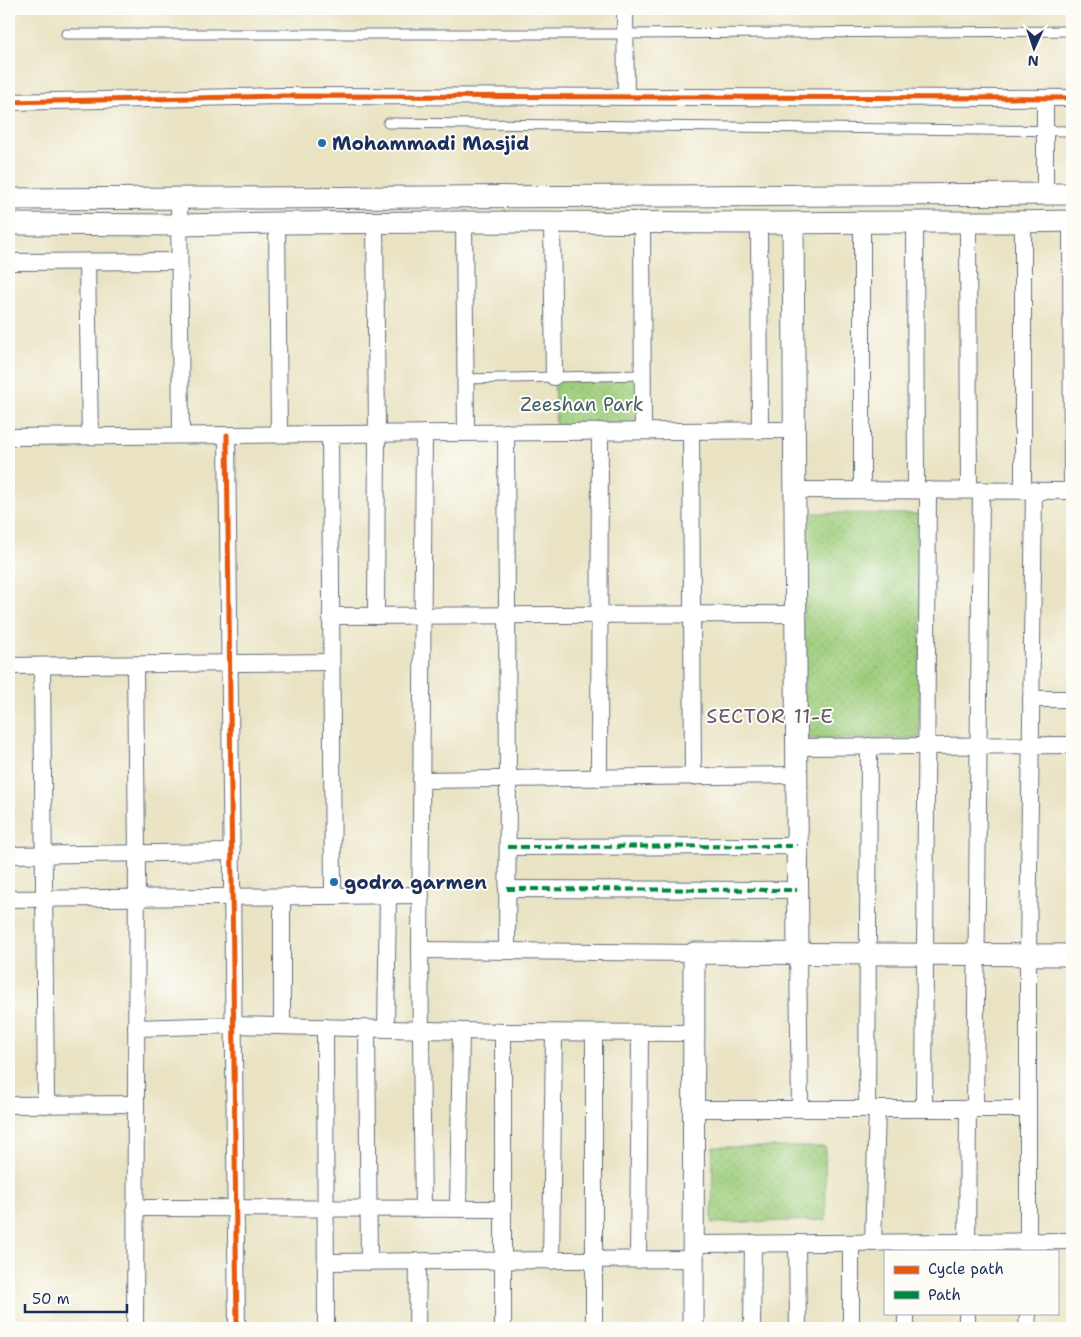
<svg xmlns="http://www.w3.org/2000/svg" width="1081" height="1337" font-family="'Shantell Sans',sans-serif">
  <style>
    .park { fill: url(#park-dots); stroke: #5c7e6e }
    .lines { fill: none; stroke-linecap: round; stroke-linejoin: round }
    .service-casing { stroke: #636e81; stroke-width: 11 }
    .minor-casing { stroke: #636e81; stroke-width: 18 }
    .tertiary-casing { stroke: #636e81; stroke-width: 23 }
    .service { stroke: #fff; stroke-width: 9 }
    .minor { stroke: #fff; stroke-width: 16 }
    .tertiary { stroke: #fff; stroke-width: 21 }
    .quiet { stroke: #00873e; stroke-width: 4; stroke-dasharray: 8 4; stroke-linecap: butt }
    .cycleway-casing { stroke: #fdfcf7; stroke-width: 8 }
    .cycleway { stroke: #e8590c; stroke-width: 5 }
    .poi-dot { fill: #1f6fb2; stroke: #fdfcf7; stroke-width: 2 }
    .labels { text-anchor: middle; dominant-baseline: central; stroke-width: 4; stroke-linejoin: round; paint-order: stroke }
    .poi-label { font-size: 19px; font-weight: bold; fill: #1b2f5e; stroke: #fdfcf7; text-anchor: start }
    .park-label { font-size: 19px; fill: #425f67; stroke: #fdfcf7 }
    .neighbourhood-label { font-size: 20px; letter-spacing: 1px; fill: #605666; stroke: #fdfcf7 }
  </style>
  <defs>
    <pattern id="park-dots" width="8" height="8" patternUnits="userSpaceOnUse" patternTransform="scale(1.25)"><rect width="8" height="8" fill="#9ece7d"/><path d="M2 2h.1M6 6h.1" fill="none" stroke="#88b16e" stroke-width="1.8" stroke-linecap="round"/></pattern>
  </defs>
  <rect width="100%" height="100%" fill="#fdfcf7"/>
  <filter id="ink" filterUnits="userSpaceOnUse"><feTurbulence type="fractalNoise" baseFrequency=".02" numOctaves="2"/><feDisplacementMap in="SourceGraphic" scale="10" xChannelSelector="R" yChannelSelector="G"/><feConvolveMatrix kernelMatrix="1 2 1 2 8 2 1 2 1" color-interpolation-filters="sRGB"/></filter>
  <filter id="wash" filterUnits="userSpaceOnUse"><feTurbulence type="fractalNoise" baseFrequency=".0096" numOctaves="4" result="noise"/><feDisplacementMap in="SourceGraphic" scale="20" xChannelSelector="R" yChannelSelector="G"/><feGaussianBlur stdDeviation="1.12" result="paint"/><feColorMatrix in="noise" values="0 0 0 0 0 0 0 0 0 0 0 0 0 0 0 0 0 1.4 0 .05"/><feComposite in="paint" operator="in"/></filter>
  <g filter="url(#wash)">
    <rect width="100%" height="100%" fill="#e9e3c3"/>
    <!-- park -->
    <g class="park">
      <path d="M642 375 643 431 556 432 554 377Z"/>
      <path d="M804 513 922 514 919 738 803 739Z"/>
      <path d="M713 1147H825L826 1220 712 1223Z"/>
    </g>
  </g>
  <g filter="url(#ink)">
    <g class="lines">
      <!-- service casing -->
      <g class="service-casing">
        <g id="service">
          <path d="M66 34H626L1072 31"/>
          <path d="M388 123 1072 131"/>
          <path d="M465 379 642 375"/>
        </g>
      </g>
      <!-- minor casing -->
      <g class="minor-casing">
        <g id="minor">
          <path d="M625 9 626 97"/>
          <path d="M1045 98V194"/>
          <path d="M9 102 279 96 1072 98"/>
          <path d="M179 198 181 435"/>
          <path d="M1071 221 1072 491"/>
          <path d="M464 222 466 433"/>
          <path d="M552 222 554 377"/>
          <path d="M642 222 643 431"/>
          <path d="M968 222 969 490"/>
          <path d="M277 223 279 434"/>
          <path d="M375 223 377 433 376 616"/>
          <path d="M759 223 760 430"/>
          <path d="M915 223 916 490"/>
          <path d="M9 262 179 261"/>
          <path d="M87 262 90 436"/>
          <path d="M691 431 693 777"/>
          <path d="M506 432 508 779 507 951"/>
          <path d="M330 434 333 896"/>
          <path d="M227 435 237 1328"/>
          <path d="M9 437 794 430"/>
          <path d="M794 490 1072 491"/>
          <path d="M862 490V221"/>
          <path d="M1023 490V222"/>
          <path d="M331 616 795 614"/>
          <path d="M9 666 331 662"/>
          <path d="M42 666 46 1105"/>
          <path d="M1031 699H1072"/>
          <path d="M796 747 1072 745"/>
          <path d="M599 778 600 431"/>
          <path d="M421 780 796 775"/>
          <path d="M508 847 797 846"/>
          <path d="M9 855 232 852"/>
          <path d="M507 889 797 890"/>
          <path d="M9 899 421 895"/>
          <path d="M420 950 694 953"/>
          <path d="M798 953 800 1109"/>
          <path d="M282 1026V897"/>
          <path d="M325 1027 326 1328"/>
          <path d="M136 1028 234 1025 503 1032 694 1033"/>
          <path d="M367 1028 369 1262"/>
          <path d="M386 1029 388 896"/>
          <path d="M9 1105 136 1104"/>
          <path d="M924 1108 928 490"/>
          <path d="M693 1109H1028"/>
          <path d="M867 1109 869 746"/>
          <path d="M975 1109 981 490"/>
          <path d="M135 1208 502 1209"/>
          <path d="M423 1209 420 950 424 433"/>
          <path d="M458 1209 461 1031"/>
          <path d="M797 1243 798 1328"/>
          <path d="M873 1243 877 1109"/>
          <path d="M695 1244 1072 1241"/>
          <path d="M967 1251 968 1108"/>
          <path d="M1028 1251V955L1034 490"/>
          <path d="M638 1260 640 1034"/>
          <path d="M551 1261 554 1033"/>
          <path d="M326 1262 694 1259"/>
          <path d="M135 1328 137 853 135 665"/>
          <path d="M417 1328 418 1262"/>
          <path d="M503 1328V1032"/>
          <path d="M594 1328V1033"/>
          <path d="M752 1328 753 1243"/>
          <path d="M851 1328V1243"/>
          <path d="M906 1328V1313"/>
          <path d="M967 1328V1313"/>
          <path d="M1027 1328 1028 1313"/>
        </g>
      </g>
      <!-- tertiary casing -->
      <g class="tertiary-casing">
        <g id="tertiary">
          <path d="M9 199 1072 194"/>
          <path d="M793 223 798 953"/>
          <path d="M9 224 180 225 277 223 464 222 793 223C886 221 979 223 1072 221"/>
          <path d="M693 1328 694 953 1072 955"/>
        </g>
      </g>
      <!-- service -->
      <use href="#service" class="service"/>
      <!-- minor -->
      <use href="#minor" class="minor"/>
      <!-- tertiary -->
      <use href="#tertiary" class="tertiary"/>
      <!-- quiet -->
      <g class="quiet">
        <path d="M508 847 797 846"/>
        <path d="M507 889 797 890"/>
      </g>
      <!-- cycleway casing -->
      <g class="cycleway-casing">
        <g id="cycleway">
          <path d="M9 102 279 96 1072 98"/>
          <path d="M227 435 237 1328"/>
        </g>
      </g>
      <!-- cycleway -->
      <use href="#cycleway" class="cycleway"/>
    </g>
  </g>
  <!-- markers -->
  <g class="poi-dot">
    <circle cx="322" cy="143" r="5"/>
    <circle cx="334" cy="882" r="5"/>
  </g>
  <g class="labels">
    <!-- poi labels -->
    <g class="poi-label">
      <text x="332" y="143">Mohammadi Masjid</text>
      <text x="344" y="882">godra garmen</text>
    </g>
    <!-- park labels -->
    <g class="park-label">
      <text x="582" y="404">Zeeshan Park</text>
    </g>
    <!-- neighbourhood labels -->
    <g class="neighbourhood-label">
      <text x="770" y="716">SECTOR 11-E</text>
    </g>
  </g>
  <!-- margin -->
  <rect width="1081" height="1337" fill="none" stroke="#fdfcf7" stroke-width="30"/>
  <!-- legend -->
  <rect x="884" y="1250" width="175" height="65" fill="#fdfcf7" stroke="#a3aaba"/>
  <rect x="894" y="1266" width="25" height="8" fill="#e8590c" stroke="#a3aaba"/>
  <text x="928" y="1274" font-size="15" fill="#1b2f5e">Cycle path</text>
  <rect x="894" y="1291" width="25" height="8" fill="#00873e" stroke="#a3aaba"/>
  <text x="928" y="1300" font-size="15" fill="#1b2f5e">Path</text>
  <!-- north arrow -->
  <g transform="translate(1034 48) rotate(183)" stroke="#fdfcf7" stroke-width="4" paint-order="stroke">
  <path d="M0-4L9 19L0 12L-9 19Z" fill="#1b2f5e"/>
  <text y="-8" font-size="14" font-weight="bold" text-anchor="middle" fill="#1b2f5e">N</text>
  </g>
  <!-- scale -->
  <path d="M25 1304v8h102v-8" fill="none" stroke="#1b2f5e" stroke-width="2.5"/>
  <text x="32" y="1304" font-size="15" fill="#1b2f5e" stroke="#fdfcf7" stroke-width="4" paint-order="stroke">50 m</text>
</svg>
